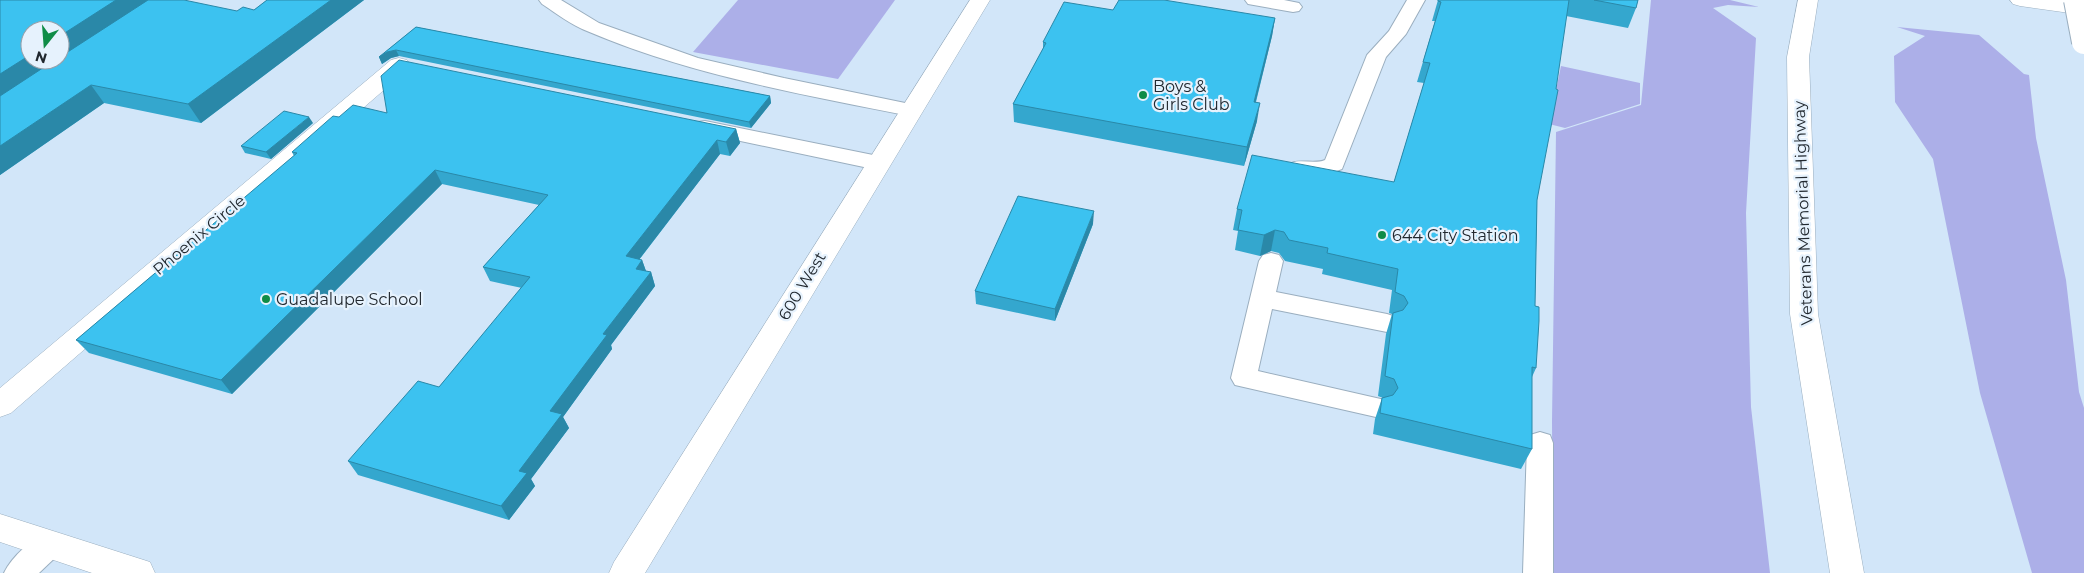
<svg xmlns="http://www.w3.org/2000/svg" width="2084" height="573" font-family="Montserrat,sans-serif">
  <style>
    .green { fill: #acafe8 }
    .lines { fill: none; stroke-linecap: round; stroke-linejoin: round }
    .service-casing { stroke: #9aaebf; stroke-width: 2 }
    .minor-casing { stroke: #9aaebf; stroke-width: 1 }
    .secondary-casing { stroke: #9aaebf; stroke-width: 1 }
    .motorway-casing { stroke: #9aaebf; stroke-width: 1 }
    .service { fill: #fff; fill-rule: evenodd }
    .minor { fill: #fff; fill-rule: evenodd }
    .secondary { fill: #fff; fill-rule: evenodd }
    .motorway { fill: #fff; fill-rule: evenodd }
    .motorway-bridge-casing { stroke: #9aaebf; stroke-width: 26; stroke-linecap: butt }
    .motorway-bridge { stroke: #fff; stroke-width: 24 }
    .wall { fill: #34a7ce }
    .shaded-wall { fill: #2a88a8 }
    .building { fill: #3cc2f0; stroke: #2a88a8 }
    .poi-dot { fill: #0f8c47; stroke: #e6f2fd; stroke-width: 2 }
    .labels { text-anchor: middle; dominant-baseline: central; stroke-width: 4.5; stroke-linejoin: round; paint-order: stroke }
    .poi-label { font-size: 16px; fill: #21282f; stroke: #e6f2fd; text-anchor: start }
    .street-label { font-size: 16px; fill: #21282f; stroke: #e6f2fd }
  </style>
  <rect width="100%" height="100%" fill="#d2e6f9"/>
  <!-- green -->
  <g class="green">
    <path d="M738 0H895L838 79 693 52Z"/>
    <path d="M1651 0H1730L1759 7 1728 5 1713 8 1756 38 1746 213 1751 407 1770 573H1553L1552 422 1556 132 1641 105Z"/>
    <path d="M1897 27 1979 35 2024 74 2029 75 2036 138 2066 280 2079 392 2084 408V573H2032L1980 393 1933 159 1895 102 1894 56 1925 36Z"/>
    <path d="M1561 66 1640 83V104L1565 128 1549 124Z"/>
  </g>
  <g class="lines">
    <!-- service casing -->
    <g class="service-casing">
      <g id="service">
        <path d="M539 0H561L599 23 698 58 784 78 910 104 917 106 920 110 917 114 910 116C801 94 690 75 587 31 571 25 556 13 542 4Z"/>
        <path d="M1245 0H1284L1299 3 1302 7 1299 11 1293 12 1248 4Z"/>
        <path d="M1407 0H1425L1406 34 1386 57 1342 169 1323 176 1304 174 1293 178 1285 176 1282 171C1293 154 1311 166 1325 160L1367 55 1389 31Z"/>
        <path d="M705 121 878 156 886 158 889 163 886 168 878 170 698 132 695 127 698 122Z"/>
        <path d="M1271 253 1279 255 1283 261 1276 292 1387 314 1396 317 1399 323 1396 329 1387 332 1272 309 1258 371 1385 400 1389 407 1385 414 1376 417 1235 385 1231 378 1259 261 1263 255Z"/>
        <path d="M1540 432 1550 435 1553 443V573H1523L1527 443 1530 435Z"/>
        <path d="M50 531 60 535 64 544 60 553 39 573H4C12 556 33 538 50 531Z"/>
      </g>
    </g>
    <!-- minor casing -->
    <g class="minor-casing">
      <g id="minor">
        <path d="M970 0H990L645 573H609L614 562Z"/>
        <path d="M399 58 407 60 410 65 407 70 11 413 0 417V388L391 60Z"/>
        <path d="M0 514 150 562 155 573H92L0 542Z"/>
      </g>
    </g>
    <!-- secondary casing -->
    <g class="secondary-casing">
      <path id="secondary" d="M2010 0H2065L2084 3V15L2020 6 2013 4Z"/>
    </g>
    <!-- motorway casing -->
    <g class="motorway-casing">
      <path id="motorway" d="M1798 0H1818L1809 57 1818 314 1864 573H1830L1790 314 1787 57Z"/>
    </g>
    <!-- service -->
    <use href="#service" class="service"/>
    <!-- minor -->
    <use href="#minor" class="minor"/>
    <!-- secondary -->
    <use href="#secondary" class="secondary"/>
    <!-- motorway -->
    <use href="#motorway" class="motorway"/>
    <!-- motorway-bridge casing -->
    <g class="motorway-bridge-casing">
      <path id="motorway-bridge" d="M2076 0 2084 42"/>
    </g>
    <!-- motorway-bridge -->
    <use href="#motorway-bridge" class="motorway-bridge"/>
  </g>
  <!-- wall -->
  <g class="wall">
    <path d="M0 0H147L237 11 254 10 267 0H364L201 123 104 103 0 175Z"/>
    <path d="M1438 0H1638L1636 8 1628 28 1566 16 1537 200 1535 306 1536 368 1532 377V449L1521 469 1373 434 1375 419 1382 398H1383L1378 396 1386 334 1392 314 1389 313 1392 290 1322 274 1323 269 1285 261 1279 253 1271 251 1260 256 1235 250 1238 231 1233 230 1237 209 1394 182 1424 83 1417 82 1435 21H1432Z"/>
    <path d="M1113 10 1275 18 1272 36 1256 102 1257 121 1244 166 1014 122 1013 104 1043 49V42Z"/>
    <path d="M416 27 770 96 771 103 751 128 399 56 391 58 382 64 379 57Z"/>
    <path d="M387 113 736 129 740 143 730 156 720 154 639 260H642L646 271 651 272 655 286 611 345 612 349 563 417 569 428 531 479 535 486 509 520 358 475 348 461 439 387 522 288 490 281 483 267 539 205 442 184 232 394 89 353 76 340 294 156 292 152 339 117Z"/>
    <path d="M313 123 271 159 245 153 241 146Z"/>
    <path d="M1093 224 1055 321 976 304 975 291Z"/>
  </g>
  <!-- shaded-wall -->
  <g class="shaded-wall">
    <path d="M116 0H147L149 4 0 102V74L30 55V60H60V36Z"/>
    <path d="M331 0H364L201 123 188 104Z"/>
    <path d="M1275 18 1272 36 1251 120 1254 102Z"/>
    <path d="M396 50 399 56 391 58 382 64 379 57 387 52Z"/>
    <path d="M91 85 104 103 0 175V146Z"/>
    <path d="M770 96 771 103 751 128 749 122Z"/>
    <path d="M1260 103 1257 121 1244 166 1247 147Z"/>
    <path d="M309 117 313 123 271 159 266 152Z"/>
    <path d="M736 129 740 143 730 156 726 142Z"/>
    <path d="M717 140 720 154 631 270 626 256Z"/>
    <path d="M435 170 442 184 232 394 221 380Z"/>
    <path d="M1094 211 1093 224 1055 321V309Z"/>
    <path d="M1275 230 1271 251 1260 256 1264 235Z"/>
    <path d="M642 260 647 274 636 269Z"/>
    <path d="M651 272 655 286 611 345 612 349 563 417 569 428 531 479 535 486 509 520 501 506 550 411 603 334Z"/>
  </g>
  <!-- building -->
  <g class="building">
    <path d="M0 0H116L60 36V30H30V55L0 74Z"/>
    <path d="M148 0H184L237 11 243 7 254 10 267 0H331L188 104 91 85 0 146V96L55 60H60V57Z"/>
    <path d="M1119 0H1164L1275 18 1254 102 1260 103 1247 147 1013 104 1046 43 1043 42 1064 2 1113 10Z"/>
    <path d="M1438 0H1569L1556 89 1558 90 1537 200 1535 306 1539 307V321L1536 368 1532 367V449L1380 413 1382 398 1393 395 1398 388 1394 379 1385 376 1393 313 1403 310 1408 303 1404 296 1395 292 1398 269 1327 253 1328 248 1289 240 1284 232 1275 230 1264 235 1238 230 1242 210 1237 209 1252 155 1394 182 1430 63 1423 62 1441 2 1438 1Z"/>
    <path d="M1594 0H1638L1636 8Z"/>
    <path d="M416 27 770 96 749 122 396 50 387 52 379 57Z"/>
    <path d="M399 60 736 129 726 142 717 140 626 256 642 260 636 269 651 272 603 334 607 335 550 411 562 414 519 471 527 473 501 506 348 461 418 381 439 387 530 277 483 267 548 195 435 170 221 380 76 340 297 153 292 152 333 116 339 117 353 105 387 113 381 76Z"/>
    <path d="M284 111 309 117 266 152 241 146Z"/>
    <path d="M1018 196 1094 211 1055 309 975 291Z"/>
  </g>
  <!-- markers -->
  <g class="poi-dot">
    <circle cx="1143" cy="95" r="5"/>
    <circle cx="1382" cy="235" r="5"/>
    <circle cx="266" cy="299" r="5"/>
  </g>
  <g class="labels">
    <!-- poi labels -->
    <g class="poi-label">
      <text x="1153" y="86">Boys &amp;<tspan x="1153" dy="18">Girls Club</tspan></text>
      <text x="1392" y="235">644 City Station</text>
      <text x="276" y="299">Guadalupe School</text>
    </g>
    <!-- street labels -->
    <g class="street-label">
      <text transform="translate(1803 213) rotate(-92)">Veterans Memorial Highway</text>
      <text transform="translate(199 235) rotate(-40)">Phoenix Circle</text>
      <text transform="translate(802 286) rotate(-59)">600 West</text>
    </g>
  </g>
  <!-- north arrow -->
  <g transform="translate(45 45) rotate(197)"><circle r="24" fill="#e6f2fd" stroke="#97a1ab"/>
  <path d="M0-4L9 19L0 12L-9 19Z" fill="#0f8c47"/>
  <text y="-8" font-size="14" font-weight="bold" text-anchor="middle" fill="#21282f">N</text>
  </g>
</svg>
